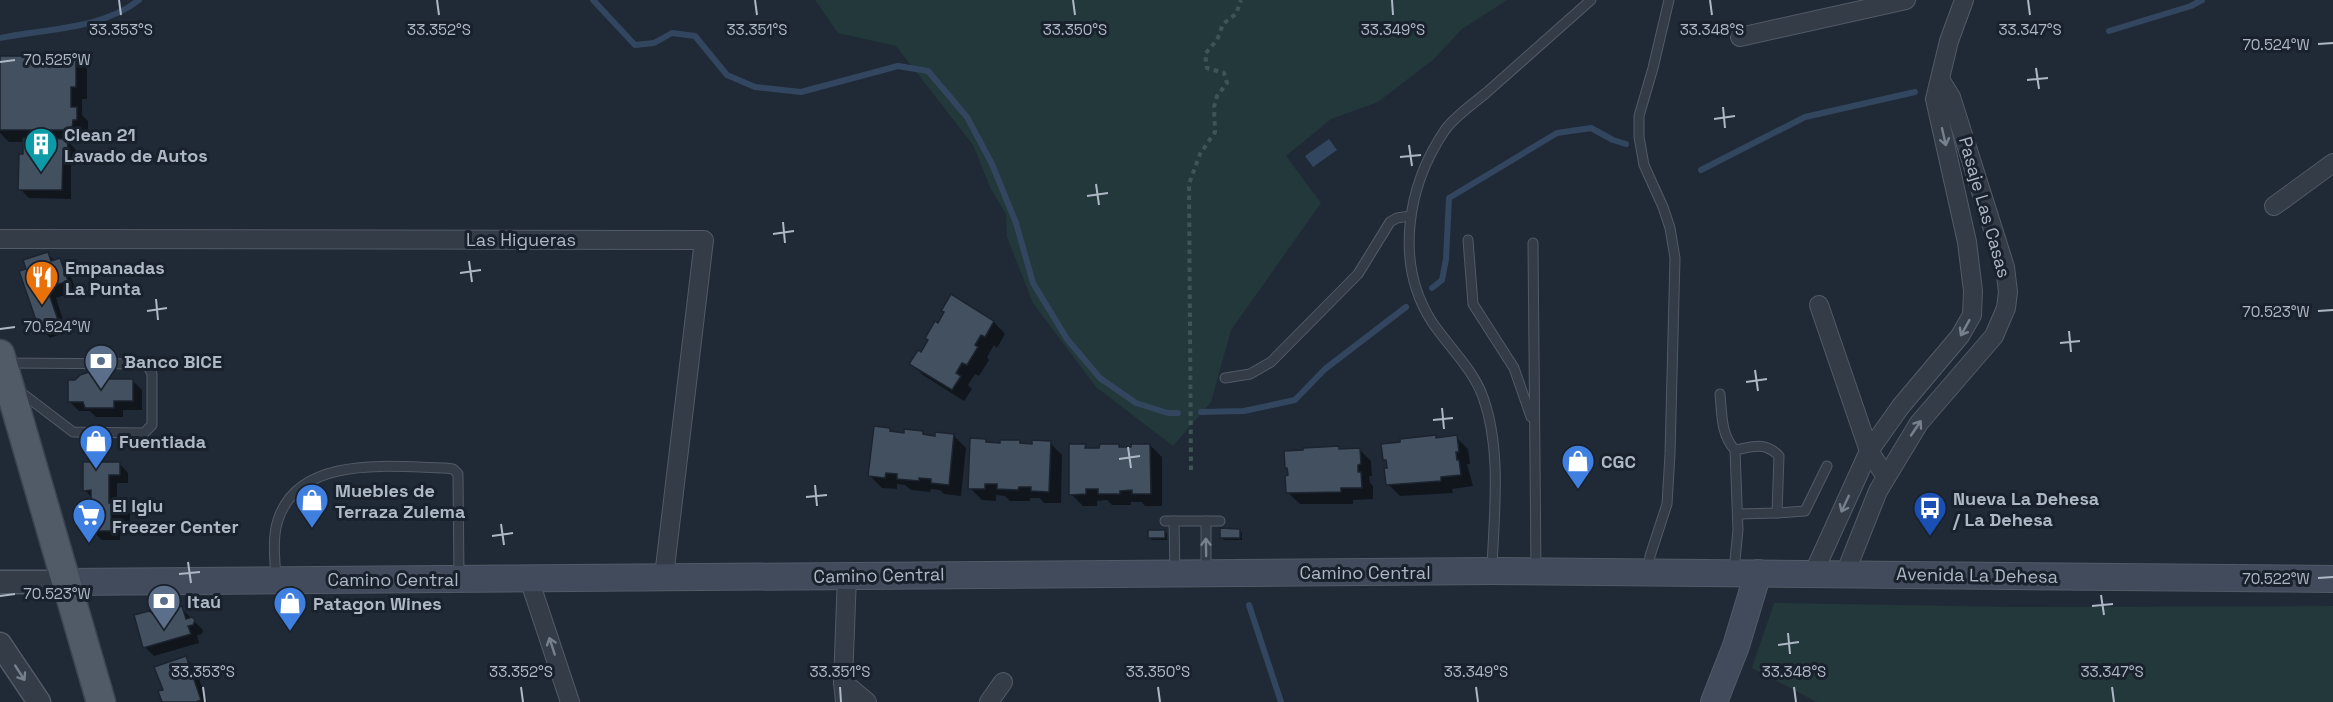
<svg xmlns="http://www.w3.org/2000/svg" width="2333" height="702" font-family="'Space Grotesk',sans-serif">
  <style>
    .green { fill: #23383a }
    .water { fill: #33465f }
    .shadow { fill: #0007 }
    .lines { fill: none; stroke-linecap: round; stroke-linejoin: round }
    .stream { stroke: #33465f; stroke-width: 6 }
    .building { fill: #435060; stroke: #1b232e; stroke-width: 1.5 }
    .service-casing { stroke: #515a66; stroke-width: 11 }
    .minor-casing { stroke: #515a66; stroke-width: 20 }
    .tertiary-casing { stroke: #515a66; stroke-width: 25 }
    .secondary-casing { stroke: #515a66; stroke-width: 28 }
    .primary-casing { stroke: #3d4552; stroke-width: 31 }
    .path { stroke: #405456; stroke-width: 4; stroke-dasharray: 4.5 4.5; stroke-linecap: butt }
    .service { stroke: #343c48; stroke-width: 9 }
    .minor { stroke: #343c48; stroke-width: 18 }
    .tertiary { stroke: #343c48; stroke-width: 22 }
    .secondary { stroke: #424b5b; stroke-width: 26 }
    .primary { stroke: #515b68; stroke-width: 28 }
    .oneway { stroke: #77808d }
    .ticks { fill: none; stroke: #aeb7c5; stroke-width: 2 }
    .labels { text-anchor: middle; dominant-baseline: central; stroke-width: 6; stroke-linejoin: round; paint-order: stroke }
    .poi-label { font-size: 18px; font-weight: bold; fill: #aeb7c5; stroke: #19212c; text-anchor: start }
    .street-label { font-size: 18px; fill: #aeb7c5; stroke: #19212c }
    .ticks-label { font-size: 15px; text-anchor: middle; fill: #aeb7c5; stroke: #19212c; stroke-width: 6; stroke-linejoin: round; paint-order: stroke }
  </style>
  <rect width="100%" height="100%" fill="#202a37"/>
  <!-- green -->
  <g class="green">
    <path d="M815 0H1507L1462 29 1434 59 1378 102 1331 119 1286 156 1321 203 1231 330 1211 402 1173 446 1096 387 1033 303 1007 237 1006 214 991 189 973 145 896 46 838 33Z"/>
    <path d="M1774 603 2012 607 2333 606V702H1817L1752 668Z"/>
  </g>
  <!-- water -->
  <path class="water" d="M1329 139 1337 150 1313 167 1305 156Z"/>
  <!-- shadow -->
  <g class="shadow">
    <path d="M75 57 87 69V99H82V115L88 121V131H84V141H68L76 150V164H71V199L29 198 20 189 24 142H9L0 133V58Z"/>
    <path d="M47 253 55 261 59 259 68 268 76 291 56 298 67 332 50 338 41 328 27 270Z"/>
    <path d="M952 296 994 322 1005 334 997 348 994 345 987 357 989 360 979 376 975 374 968 385 972 389 964 401 923 375 911 364 921 354Z"/>
    <path d="M75 381H133L142 390V410H123V417H96L90 411H79L70 402Z"/>
    <path d="M889 429 893 433H922L926 436H954L966 448 961 496 944 494 940 490 931 489 930 492 911 490 905 485 897 484V489L882 488 870 476Z"/>
    <path d="M1435 436 1438 439 1456 437 1468 449 1470 464H1467L1473 486 1452 489 1453 493 1400 496 1388 484 1389 469 1388 463 1385 460Z"/>
    <path d="M986 440 990 444 1019 442 1022 445 1050 443 1062 455 1061 503H1044L1040 498H1030V501H1010L1005 496 996 495V501L982 500 970 488Z"/>
    <path d="M1118 445 1122 449 1150 445 1162 457V506H1145L1142 502H1131V505H1112L1107 500 1097 501V506H1083L1071 494 1085 446 1089 449H1101Z"/>
    <path d="M1359 449 1371 461 1372 476H1369L1370 483 1373 486V499L1353 500V504H1300L1287 492 1290 477 1289 470 1286 467Z"/>
    <path d="M119 463 128 473V483H117V505H121L130 514V522H120V540H102L92 531V498L85 490Z"/>
    <path d="M1240 530 1242 533V540H1224L1221 537Z"/>
    <path d="M1165 531 1167 534V540H1152L1149 537Z"/>
    <path d="M181 608 203 630 202 634 197 635 199 643 154 656 145 647 156 616Z"/>
    <path d="M185 658 195 667 207 702H163L164 691Z"/>
  </g>
  <g class="lines">
    <!-- stream -->
    <g class="stream">
      <path d="M593 0 635 45 654 43 672 33 695 36 727 75 755 87 801 92 898 66 928 71 967 117 992 164 1016 223 1033 283 1067 339 1100 378 1136 403 1168 413H1178"/>
      <path d="M2109 31 2191 6 2202 0"/>
      <path d="M0 38C45 29 103 29 139 0"/>
      <path d="M1701 170 1805 117 1915 92"/>
      <path d="M1432 288 1442 280 1446 259 1449 198 1557 133 1591 128 1613 140 1626 144"/>
      <path d="M1201 412 1244 411 1295 400 1325 369 1406 307"/>
      <path d="M1249 605 1281 702"/>
    </g>
  </g>
  <!-- building -->
  <g class="building">
    <path d="M0 56H76V87H71V107H77V120H73L72 130H0Z"/>
    <path d="M23 138 68 139 67 156H63L62 190H18L19 154H23Z"/>
    <path d="M48 252 51 261 60 258 68 281 47 288 59 323 39 329 19 271 26 269 23 260Z"/>
    <path d="M951 294 994 321 985 337 981 335 975 345 978 347 967 365 962 363 956 373 961 376 952 390 909 364 918 350 921 352 928 340 925 338 935 321 938 323 944 312 941 311Z"/>
    <path d="M92 371 110 379H133V401H114V408H85L83 402H68V380H75L80 375Z"/>
    <path d="M874 426 890 428V431L904 433V429L923 431V434L935 436V432L954 434 949 485 931 483V479L919 478V481L897 479V474L886 473 885 478 868 476Z"/>
    <path d="M1436 435V438L1457 435 1459 452H1456L1457 460H1459L1461 475 1441 477V481L1386 485 1384 468H1387L1386 460H1383L1381 444 1400 442V439Z"/>
    <path d="M970 438 986 439V442L1000 443V440H1020V443L1032 444V440L1051 441 1049 492 1031 491V487H1019L1018 490 997 489V484H985V489H968Z"/>
    <path d="M1069 444H1086L1085 448H1099L1100 444H1119V447H1131V444H1150L1151 494H1132V490L1120 491V494H1098V489H1086V494L1069 495Z"/>
    <path d="M1339 446V449L1360 448 1361 464 1358 465V472H1361L1362 488H1341V492L1286 493 1285 476 1288 475 1287 468H1285L1284 451 1303 450V448Z"/>
    <path d="M83 462H120V475H109V503H121V514H111L112 531H91V490L83 491Z"/>
    <path d="M1220 528 1240 529V538H1220Z"/>
    <rect x="1148" y="530" width="17" height="8"/>
    <path d="M182 606 186 619 192 617 195 620 193 625 188 626 191 634 143 648 134 615 149 611 156 615Z"/>
    <path d="M186 656 201 700 196 702H162L158 691 163 690 154 667Z"/>
  </g>
  <g class="lines">
    <!-- service casing -->
    <g class="service-casing">
      <g id="service">
        <path d="M1468 240 1473 304 1514 368 1531 417"/>
        <path d="M1533 243 1536 571"/>
        <path d="M5 363 144 364 149 368 152 374V425L144 433 73 432 18 390"/>
        <path d="M1225 378 1250 374 1271 362 1358 274 1390 222 1397 218 1410 216"/>
        <path d="M1720 394C1722 415 1721 435 1735 450L1738 530 1734 570"/>
        <path d="M1735 450C1753 447 1765 441 1779 456L1777 513 1738 514"/>
        <path d="M1777 513 1805 511 1827 466"/>
        <path d="M1165 521H1220"/>
        <path d="M1174 521 1175 573"/>
        <path d="M1206 521V570"/>
        <path d="M1492 568C1494 513 1502 450 1483 397 1473 369 1448 346 1432 322 1394 263 1407 186 1445 130 1455 116 1473 104 1486 93 1521 62 1556 31 1591 0"/>
        <path d="M1648 570 1650 556 1667 504 1670 454 1675 258 1670 228 1663 207 1644 165 1639 137V116L1653 68 1669 0"/>
        <path d="M276 580C275 560 272 538 278 520 299 454 391 467 445 468L453 469 458 474 459 576"/>
      </g>
    </g>
    <!-- minor casing -->
    <g class="minor-casing">
      <g id="minor">
        <path d="M1740 37 1906 0"/>
        <path d="M2274 206 2333 163"/>
        <path d="M0 239 704 240 664 576"/>
        <path d="M1819 305 1869 451 1886 477"/>
        <path d="M1813 574 1869 451 1901 406 1960 336 1972 315 1973 291 1967 242 1935 99 1949 41 1964 0"/>
        <path d="M1845 574 1878 491 1919 423 1994 336 2006 308 2008 292 2005 267 1951 97 1941 81"/>
        <path d="M529 579 570 702"/>
        <path d="M843 682 867 702"/>
        <path d="M845 702 843 682 847 576"/>
        <path d="M989 702 1003 682"/>
      </g>
    </g>
    <!-- tertiary casing -->
    <g class="tertiary-casing">
      <g id="tertiary">
        <path d="M0 582H67"/>
        <path d="M0 644 39 702"/>
      </g>
    </g>
    <!-- secondary casing -->
    <g class="secondary-casing">
      <g id="secondary">
        <path d="M67 582 1492 571 2333 579"/>
        <path d="M1714 702 1736 646 1758 573"/>
      </g>
    </g>
    <!-- primary casing -->
    <g class="primary-casing">
      <path id="primary" d="M0 354 101 702"/>
    </g>
    <!-- path -->
    <path class="path" d="M1191 470 1189 184 1200 154 1215 132 1214 107 1217 96 1227 83 1224 73 1207 68 1205 54 1217 40 1223 24 1236 14 1241 0"/>
    <!-- service -->
    <use href="#service" class="service"/>
    <!-- minor -->
    <use href="#minor" class="minor"/>
    <!-- tertiary -->
    <use href="#tertiary" class="tertiary"/>
    <!-- secondary -->
    <use href="#secondary" class="secondary"/>
    <!-- primary -->
    <use href="#primary" class="primary"/>
  </g>
  <!-- one-way arrows -->
  <defs><path id="oneway-shaft" d="M-6 0H5M1.5-3L5.5 0L1.5 3" fill="none" stroke-width="1.6" stroke-linecap="round" stroke-linejoin="round" transform="scale(1.5)"/></defs>
  <g class="oneway">
    <use href="#oneway-shaft" transform="translate(1944 137) rotate(77)"/>
    <use href="#oneway-shaft" transform="translate(1965 328) rotate(119)"/>
    <use href="#oneway-shaft" transform="translate(1916 428) rotate(-56)"/>
    <use href="#oneway-shaft" transform="translate(1845 504) rotate(115)"/>
    <use href="#oneway-shaft" transform="translate(1206 547) rotate(-91)"/>
    <use href="#oneway-shaft" transform="translate(552 646) rotate(-108)"/>
    <use href="#oneway-shaft" transform="translate(20 673) rotate(57)"/>
  </g>
  <!-- ticks -->
  <path class="ticks" d="M119 0 121 15M437 0 439 15M755 0 757 15M1073 0 1075 15M1392 0 1393 15M1710 0 1712 15M2028 0 2030 15M2318 44 2333 43M0 62 15 60M2036 68 2039 89M2027 80 2048 78M1723 107 1725 128M1714 119 1735 116M1409 145 1412 166M1400 157 1421 155M1096 184 1099 205M1087 196 1108 193M783 222 785 243M773 234 794 231M469 261 472 282M460 273 481 270M156 299 158 320M147 311 167 308M2318 311 2333 310M0 329 15 327M2069 331 2071 352M2060 343 2080 341M1755 370 1758 391M1746 382 1767 379M1442 408 1444 429M1433 420 1453 418M1128 447 1131 468M1119 459 1140 456M815 485 817 506M806 497 827 495M501 524 504 545M492 536 513 533M188 562 191 583M179 574 200 572M2318 578 2333 577M2101 595 2104 615M0 596 15 594M2092 606 2113 604M1788 633 1790 654M1778 645 1799 642M203 687 205 702M521 687 523 702M840 687 841 702M1158 687 1160 702M1476 687 1478 702M1794 687 1796 702M2112 687 2114 702"/>
  <!-- icons -->
  <defs>
    <g id="building-pin" transform="scale(1.725)"><path d="M0 17L-7.5 6A9.5 9.5 0 1 1 7.5 6Z" fill="#0f9aa8" stroke="#19212c"/><path d="M-4-6H4V6H1V3H-1V6H-4ZM-2.5-4.3h1.7v1.8h-1.7ZM.8-4.3h1.7v1.8H.8ZM-2.5-1h1.7V.8h-1.7ZM.8-1h1.7V.8H.8Z" fill="#fff"/></g>
    <g id="restaurant-pin" transform="scale(1.725)"><path d="M0 17L-7.5 6A9.5 9.5 0 1 1 7.5 6Z" fill="#e8710a" stroke="#19212c"/><path d="M-5-6h1v4h1v-4h1v4h1v-4h1v5L-1.5 .5V6h-2V.5L-5-1ZM5-6V6H3V1.5H1.5Q1.5-4 5-6Z" fill="#fff"/></g>
    <g id="bank-pin" transform="scale(1.725)"><path d="M0 17L-7.5 6A9.5 9.5 0 1 1 7.5 6Z" fill="#5c6f8a" stroke="#19212c"/><path d="M-6-4H6V4H-6ZM0-2.3a2.3 2.3 0 1 0 0 4.6a2.3 2.3 0 1 0 0-4.6Z" fill="#fff"/></g>
    <g id="shop-pin" transform="scale(1.725)"><path d="M0 17L-7.5 6A9.5 9.5 0 1 1 7.5 6Z" fill="#3f7fe0" stroke="#19212c"/><path d="M-5-2.5h2.3a2.7 3.5 0 0 1 5.4 0H5L5.5 6h-11ZM-1.5-2.5h3a1.5 2.3 0 0 0-3 0Z" fill="#fff"/></g>
    <g id="bus-pin" transform="scale(1.725)"><path d="M0 17L-7.5 6A9.5 9.5 0 1 1 7.5 6Z" fill="#1a4fb4" stroke="#19212c"/><path d="M-5-6H5V4H4V6H2V4H-2V6H-4V4H-5ZM-3.5-4V0h7V-4ZM-3.5 1.2v1.5H-2V1.2ZM2 1.2v1.5H3.5V1.2Z" fill="#fff"/></g>
    <g id="supermarket-pin" transform="scale(1.725)"><path d="M0 17L-7.5 6A9.5 9.5 0 1 1 7.5 6Z" fill="#3f7fe0" stroke="#19212c"/><path d="M-6-5.5h2.5l.6 2H6L4.5 2H-2.5L-4.4-4H-6ZM-1.5 3.2a1.3 1.3 0 1 0 .1 0ZM3 3.2a1.3 1.3 0 1 0 .1 0Z" fill="#fff"/></g>
  </defs>
  <g fill-rule="evenodd">
    <use href="#building-pin" x="41" y="144"/>
    <use href="#restaurant-pin" x="42" y="277"/>
    <use href="#bank-pin" x="101" y="361"/>
    <use href="#shop-pin" x="96" y="441"/>
    <use href="#shop-pin" x="1578" y="461"/>
    <use href="#shop-pin" x="312" y="500"/>
    <use href="#bus-pin" x="1930" y="508"/>
    <use href="#supermarket-pin" x="89" y="515"/>
    <use href="#bank-pin" x="164" y="601"/>
    <use href="#shop-pin" x="290" y="603"/>
  </g>
  <g class="labels">
    <!-- poi labels -->
    <g class="poi-label">
      <text x="64" y="134">Clean 21<tspan x="64" dy="21">Lavado de Autos</tspan></text>
      <text x="65" y="267">Empanadas<tspan x="65" dy="21">La Punta</tspan></text>
      <text x="124" y="361">Banco BICE</text>
      <text x="119" y="441">Fuentiada</text>
      <text x="1601" y="461">CGC</text>
      <text x="335" y="490">Muebles de<tspan x="335" dy="21">Terraza Zulema</tspan></text>
      <text x="1953" y="498">Nueva La Dehesa<tspan x="1953" dy="21">/ La Dehesa</tspan></text>
      <text x="112" y="505">El Iglu<tspan x="112" dy="21">Freezer Center</tspan></text>
      <text x="187" y="601">Itaú</text>
      <text x="313" y="603">Patagon Wines</text>
    </g>
    <!-- street labels -->
    <g class="street-label">
      <text transform="translate(1985 207) rotate(74)">Pasaje Las Casas</text>
      <text x="521" y="239">Las Higueras</text>
      <text x="1365" y="572">Camino Central</text>
      <text transform="translate(879 575) rotate(-1)">Camino Central</text>
      <text transform="translate(1977 575) rotate(1)">Avenida La Dehesa</text>
      <text x="393" y="579">Camino Central</text>
    </g>
  </g>
  <g class="ticks-label">
    <text x="121" y="35">33.353°S</text>
    <text x="439" y="35">33.352°S</text>
    <text x="757" y="35">33.351°S</text>
    <text x="1075" y="35">33.350°S</text>
    <text x="1393" y="35">33.349°S</text>
    <text x="1712" y="35">33.348°S</text>
    <text x="2030" y="35">33.347°S</text>
    <text x="2276" y="50">70.524°W</text>
    <text x="57" y="65">70.525°W</text>
    <text x="2276" y="317">70.523°W</text>
    <text x="57" y="332">70.524°W</text>
    <text x="2276" y="584">70.522°W</text>
    <text x="57" y="599">70.523°W</text>
    <text x="203" y="677">33.353°S</text>
    <text x="521" y="677">33.352°S</text>
    <text x="840" y="677">33.351°S</text>
    <text x="1158" y="677">33.350°S</text>
    <text x="1476" y="677">33.349°S</text>
    <text x="1794" y="677">33.348°S</text>
    <text x="2112" y="677">33.347°S</text>
  </g>
</svg>
